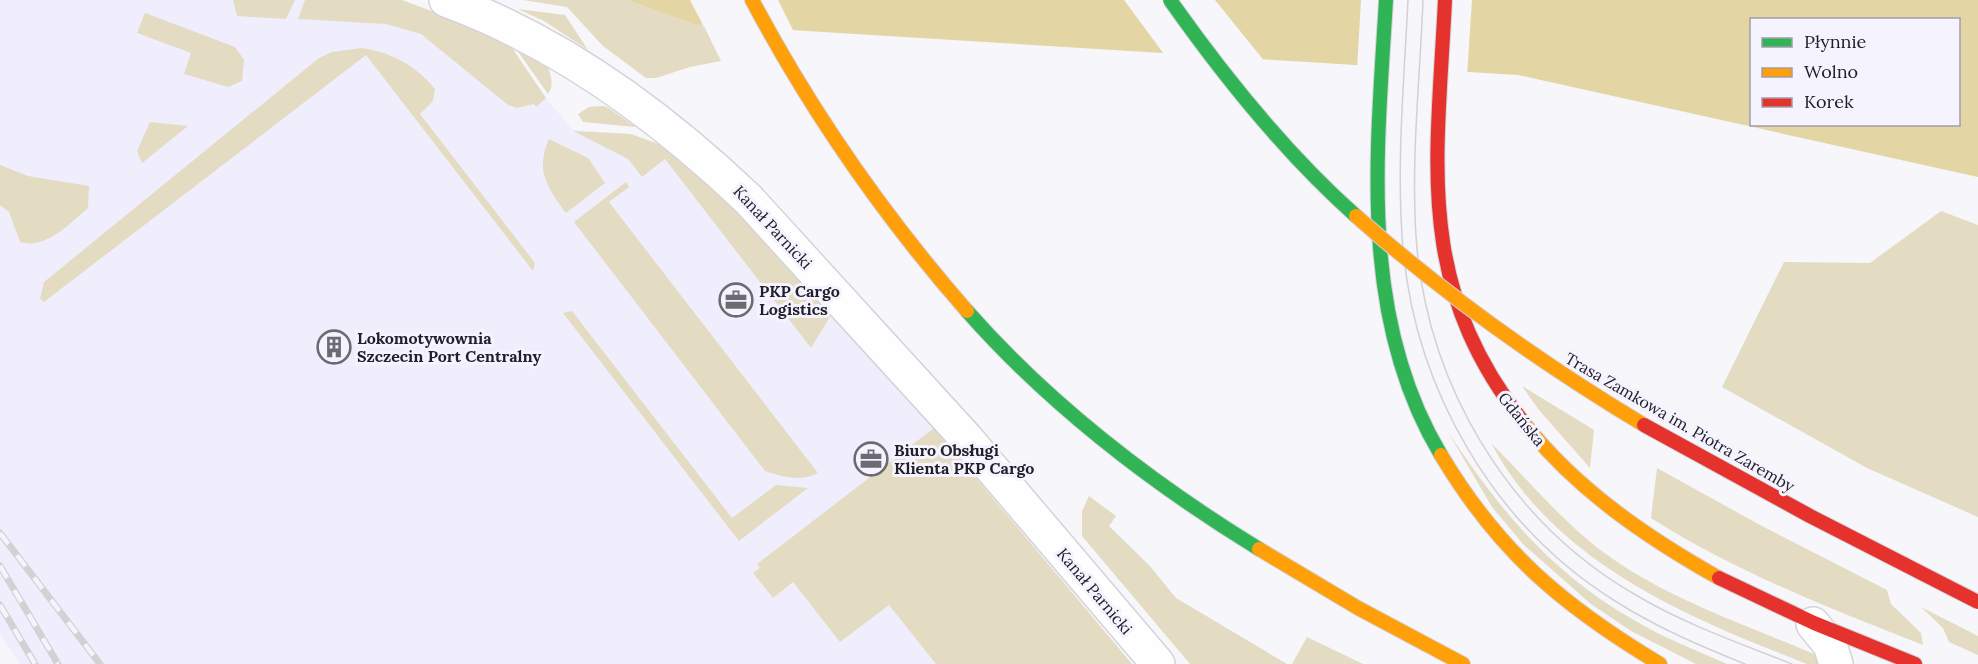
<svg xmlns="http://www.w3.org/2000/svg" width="1978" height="664" font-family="Lora,serif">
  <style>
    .built { fill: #f0eefc }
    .green { fill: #e3dcc2 }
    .water { fill: #e3d5a4; fill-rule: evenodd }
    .pier { fill: #f6f6fb }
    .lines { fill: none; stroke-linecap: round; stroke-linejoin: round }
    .street-casing { stroke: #d4d3da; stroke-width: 36 }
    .fast-casing { stroke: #d4d3da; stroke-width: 16 }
    .slow-casing { stroke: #d4d3da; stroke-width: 16 }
    .jam-casing { stroke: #d4d3da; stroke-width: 16 }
    .street { stroke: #fefefe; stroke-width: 33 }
    .fast { stroke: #30b455; stroke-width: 14 }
    .slow { stroke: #ff9f0a; stroke-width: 14 }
    .jam { stroke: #e5322d; stroke-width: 14 }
    .tram { stroke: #d2d1d4; stroke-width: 1.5 }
    .rail-casing { stroke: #d2d1d4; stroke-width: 7 }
    .rail { stroke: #f4f3fe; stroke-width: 4.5; stroke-dasharray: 14; stroke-linecap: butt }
    .fast-bridge-casing { stroke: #d4d3da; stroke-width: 16; stroke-linecap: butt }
    .slow-bridge-casing { stroke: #d4d3da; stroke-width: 16; stroke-linecap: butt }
    .jam-bridge-casing { stroke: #d4d3da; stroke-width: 16; stroke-linecap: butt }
    .fast-bridge { stroke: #30b455; stroke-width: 14 }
    .slow-bridge { stroke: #ff9f0a; stroke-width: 14 }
    .jam-bridge { stroke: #e5322d; stroke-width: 14 }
    .labels { text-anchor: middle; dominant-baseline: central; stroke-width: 6; stroke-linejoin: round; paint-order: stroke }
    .street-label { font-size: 16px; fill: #22202a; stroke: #f4f3fe }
    .poi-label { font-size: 16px; font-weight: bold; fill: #22202a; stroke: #f4f3fe; text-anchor: start }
  </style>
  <rect width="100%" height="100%" fill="#f6f6fb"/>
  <!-- built -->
  <path class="built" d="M0 0H402L546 98 573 130 631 134 661 145 747 220 934 428 1132 664H20L0 634Z"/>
  <!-- green -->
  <g class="green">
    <path d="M233 0H295L286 19 237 16Z"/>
    <path d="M305 0H402L506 39 546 98 536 107 534 104 517 108 508 105 421 34 386 24 298 19Z"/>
    <path d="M523 0H627L693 24H703L721 61 690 67 656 78H646L603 46 567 7Z"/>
    <path d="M518 9 565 15 588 50 544 21Z"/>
    <path d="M145 13 235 47 244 60 242 81 228 87 184 74 191 53 137 33Z"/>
    <path d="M514 46 543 58C549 69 556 83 548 94Z"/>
    <path d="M361 48C392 52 416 66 435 89L433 101 420 114 535 263 533 271 366 55 44 302 40 299 44 282 319 58 332 52Z"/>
    <path d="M603 106 607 107 636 127 583 122 578 114 589 107Z"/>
    <path d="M150 122 188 126 142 163 137 151Z"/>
    <path d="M573 131 631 134 661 145 680 158 747 220 831 315 811 348 665 159 642 177 628 159Z"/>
    <path d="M549 139 588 158 605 183 566 213C547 188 535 170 549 139Z"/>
    <path d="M0 165 28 176 89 186 88 208C70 223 46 250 20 242L9 212 0 205Z"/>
    <path d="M626 182 629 187 609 202 818 473C802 482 782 477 765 471L574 222Z"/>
    <path d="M1941 211 1978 225V517L1867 468 1722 387 1784 262 1870 263Z"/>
    <path d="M572 311 732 518 776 485 808 488 739 541 563 313Z"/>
    <path d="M1522 386 1594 430 1590 468 1539 410Z"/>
    <path d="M934 428 1132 664H936L889 605 840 642 793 582 773 598 753 573 760 568 757 564Z"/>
    <path d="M1448 432C1499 509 1550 572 1632 619 1662 637 1695 650 1727 664H1696L1631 631 1591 604 1523 544 1492 507Z"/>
    <path d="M1491 443C1530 482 1565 525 1610 557 1671 600 1746 625 1814 654L1823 664H1807C1687 617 1556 564 1491 443Z"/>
    <path d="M1657 468 1760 525 1887 590 1891 604 1921 633 1923 645C1829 608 1736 572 1651 518Z"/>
    <path d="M1089 496 1116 516 1109 526 1149 565 1176 598 1287 664H1190L1082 536V511Z"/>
    <path d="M1921 607 1978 636V655L1949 642 1943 628Z"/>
    <path d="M1307 637 1363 664H1292Z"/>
  </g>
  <!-- water -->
  <path class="water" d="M627 0H1978V177L1518 75 693 24ZM1752 20H1958V124H1752Z"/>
  <!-- pier -->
  <g class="pier">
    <path d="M690 0H778L795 34 704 27Z"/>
    <path d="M1124 0H1215L1266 63 1166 57Z"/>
    <path d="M1361 0H1472L1467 77 1357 69Z"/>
  </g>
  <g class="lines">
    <!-- street casing -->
    <g class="street-casing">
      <g id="street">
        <path d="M446 0C560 42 660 115 748 199L966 438 1158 664"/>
        <path d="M1813 624 1830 645 1836 664"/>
      </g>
    </g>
    <!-- fast casing -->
    <g class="fast-casing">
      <g id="fast">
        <path d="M1386 0C1377 153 1358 317 1441 455"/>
        <path d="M967 311C1049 404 1153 484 1259 549"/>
      </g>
    </g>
    <!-- slow casing -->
    <g class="slow-casing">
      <g id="slow">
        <path d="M752 0C812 113 883 215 967 311"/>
        <path d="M1524 423C1576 489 1646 537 1719 578"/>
        <path d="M1441 455C1499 552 1563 606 1660 664"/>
        <path d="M1259 549 1358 608 1463 664"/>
      </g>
    </g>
    <!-- jam casing -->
    <g class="jam-casing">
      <g id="jam">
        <path d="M1445 0C1437 164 1414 284 1524 423"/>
        <path d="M1719 578 1814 623 1915 664"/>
      </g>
    </g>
    <!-- street -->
    <use href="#street" class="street"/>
    <!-- fast -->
    <use href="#fast" class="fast"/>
    <!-- slow -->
    <use href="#slow" class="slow"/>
    <!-- jam -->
    <use href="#jam" class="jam"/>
    <!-- tram -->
    <g class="tram">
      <path d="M1408 0C1404 82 1396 167 1403 249 1416 390 1493 525 1615 601 1656 627 1700 646 1745 664"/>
      <path d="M1423 0C1420 78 1411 158 1416 236 1426 383 1507 520 1634 594 1684 624 1739 643 1792 664"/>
    </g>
    <!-- rail casing -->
    <g class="rail-casing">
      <g id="rail">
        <path d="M0 533 100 664"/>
        <path d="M0 566 58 664"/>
        <path d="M0 605 35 664"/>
      </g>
    </g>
    <!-- rail -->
    <use href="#rail" class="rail"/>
    <!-- fast-bridge casing -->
    <g class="fast-bridge-casing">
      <path id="fast-bridge" d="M1170 0C1225 78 1285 153 1356 216"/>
    </g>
    <!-- slow-bridge casing -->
    <g class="slow-bridge-casing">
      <path id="slow-bridge" d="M1356 216C1445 295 1541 363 1644 425"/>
    </g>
    <!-- jam-bridge casing -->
    <g class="jam-bridge-casing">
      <path id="jam-bridge" d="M1644 425 1810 516 1978 602"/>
    </g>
    <!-- fast-bridge -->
    <use href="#fast-bridge" class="fast-bridge"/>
    <!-- slow-bridge -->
    <use href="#slow-bridge" class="slow-bridge"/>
    <!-- jam-bridge -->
    <use href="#jam-bridge" class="jam-bridge"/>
  </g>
  <!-- icons -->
  <defs>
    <g id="office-ring" transform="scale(1.725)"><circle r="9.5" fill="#f4f3fe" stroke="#6c6b73" stroke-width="1.5"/><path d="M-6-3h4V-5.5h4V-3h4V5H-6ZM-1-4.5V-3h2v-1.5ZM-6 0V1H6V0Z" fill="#6c6b73"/></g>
    <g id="building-ring" transform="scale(1.725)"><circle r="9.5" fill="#f4f3fe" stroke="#6c6b73" stroke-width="1.5"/><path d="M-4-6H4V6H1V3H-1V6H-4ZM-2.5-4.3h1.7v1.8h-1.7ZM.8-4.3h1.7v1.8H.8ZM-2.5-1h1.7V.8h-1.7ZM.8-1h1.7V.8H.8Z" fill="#6c6b73"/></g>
  </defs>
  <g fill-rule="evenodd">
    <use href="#office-ring" x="736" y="300"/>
    <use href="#building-ring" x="334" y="347"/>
    <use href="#office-ring" x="871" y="459"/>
  </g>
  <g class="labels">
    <!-- street labels -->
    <g class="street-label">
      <text transform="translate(773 227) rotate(47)">Kanał Parnicki</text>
      <text transform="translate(1522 419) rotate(51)">Gdańska</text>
      <text transform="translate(1680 422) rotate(30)">Trasa Zamkowa im. Piotra Zaremby</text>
      <text transform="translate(1095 591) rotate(50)">Kanał Parnicki</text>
    </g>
    <!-- poi labels -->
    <g class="poi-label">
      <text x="759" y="291">PKP Cargo<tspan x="759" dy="18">Logistics</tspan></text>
      <text x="357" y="338">Lokomotywownia<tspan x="357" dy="18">Szczecin Port Centralny</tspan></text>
      <text x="894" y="450">Biuro Obsługi<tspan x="894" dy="18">Klienta PKP Cargo</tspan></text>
    </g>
  </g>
  <!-- legend -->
  <rect x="1750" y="18" width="210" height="108" fill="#f4f3fe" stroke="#a09fa9" stroke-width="1.5"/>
  <rect x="1762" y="38" width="30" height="9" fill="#30b455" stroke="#a09fa9" stroke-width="1.5"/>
  <text x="1804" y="48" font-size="18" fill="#22202a">Płynnie</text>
  <rect x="1762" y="68" width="30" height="9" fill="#ff9f0a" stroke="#a09fa9" stroke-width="1.5"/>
  <text x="1804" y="78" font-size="18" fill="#22202a">Wolno</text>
  <rect x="1762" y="98" width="30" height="9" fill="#e5322d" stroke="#a09fa9" stroke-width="1.5"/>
  <text x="1804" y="108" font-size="18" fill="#22202a">Korek</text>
</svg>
